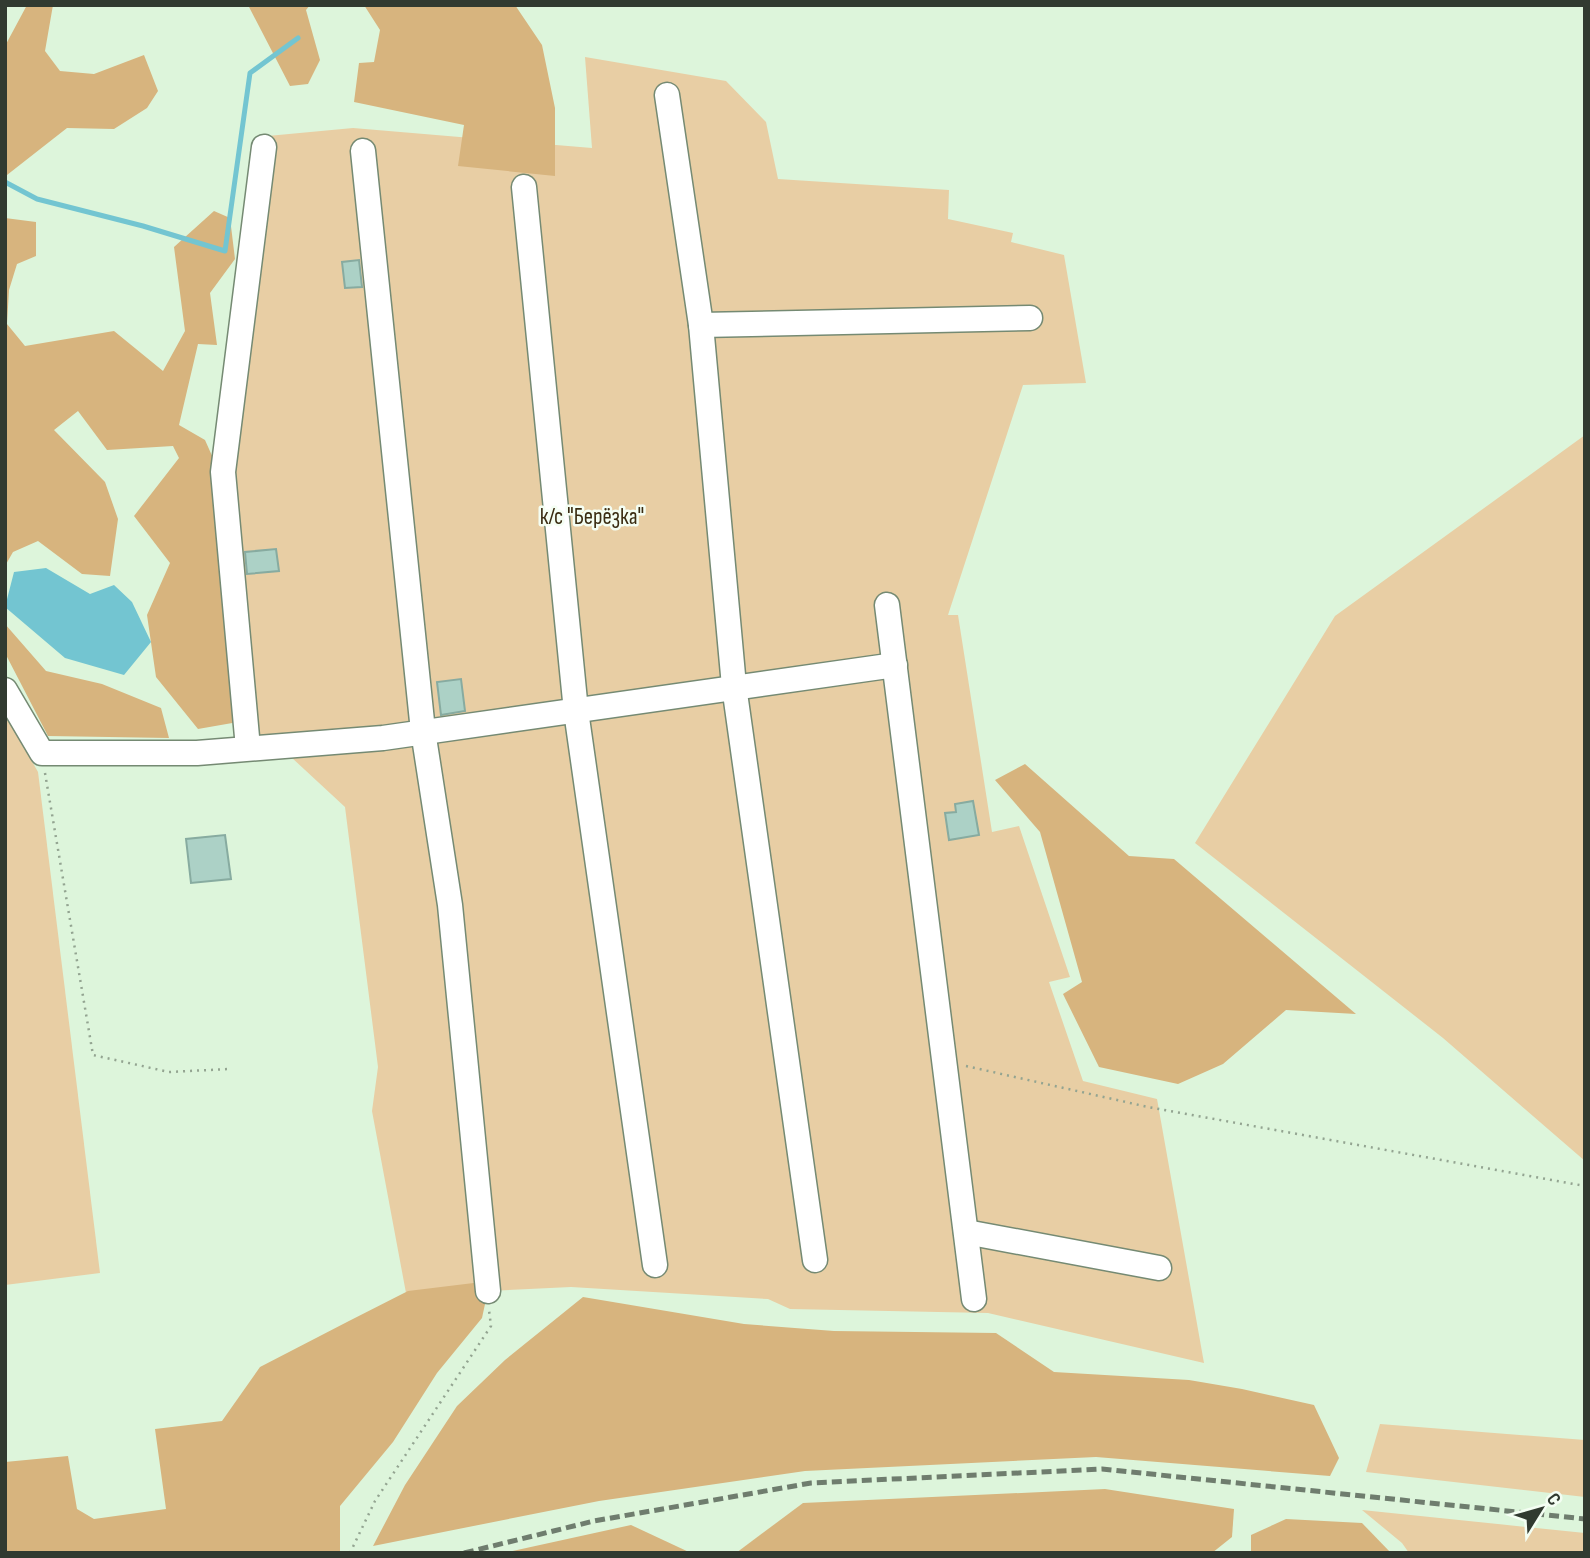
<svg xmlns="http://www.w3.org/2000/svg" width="1590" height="1558" font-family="'Sofia Sans Condensed',sans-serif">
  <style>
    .green { fill: #e8cea4 }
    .forest { fill: #d7b47e }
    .water { fill: #73c5d1 }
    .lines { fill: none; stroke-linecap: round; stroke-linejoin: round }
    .stream { stroke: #73c5d1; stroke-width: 5 }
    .building { fill: #acd1c6; stroke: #87aba0; stroke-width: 2 }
    .minor-casing { stroke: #758a73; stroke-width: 27 }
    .path { stroke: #93a491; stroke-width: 2.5; stroke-dasharray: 2 5; stroke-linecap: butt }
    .minor { stroke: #fff; stroke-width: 24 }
    .rail { stroke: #6f7d6e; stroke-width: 5; stroke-dasharray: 10 5; stroke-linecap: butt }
    .labels { text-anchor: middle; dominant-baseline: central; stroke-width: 5; stroke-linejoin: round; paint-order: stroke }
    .park-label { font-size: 23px; fill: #3a2c12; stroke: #f4fef3 }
  </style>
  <rect width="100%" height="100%" fill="#ddf5db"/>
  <!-- green -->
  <g class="green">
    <path d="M585 57 726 81 766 122 778 179 949 190 948 219 1013 233 1011 242 1064 255 1086 383 1023 385 948 615H958L992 832 1019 826 1070 977 1049 982 1083 1081 1157 1099 1204 1363 988 1313 790 1309 768 1299 571 1287 488 1291 409 1309 372 1111 378 1067 345 807 291 757 248 755 217 467 257 137 353 128 592 148Z"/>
    <path d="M1585 435V1161L1443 1038 1195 843 1335 616Z"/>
    <path d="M5 713 38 772 100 1273 5 1285Z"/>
    <path d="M1380 1424 1585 1440V1497L1366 1472Z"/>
    <path d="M1362 1510 1585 1533V1553H1409L1402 1543Z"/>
  </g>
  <!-- forest -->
  <g class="forest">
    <path d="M27 5H53L45 51 60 71 94 74 144 55 158 91 147 108 114 129 67 128 7 175 5 179V46Z"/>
    <path d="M248 5H310L306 10 320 60 308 84 290 86Z"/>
    <path d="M364 5H515L542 45 555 108V176L458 166 464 125 354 102 359 63 374 62 380 30Z"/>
    <path d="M214 211 230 218 235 259 210 293 217 345 198 344 179 425 205 440 217 467 238 722 198 729 156 677 147 615 170 563 134 516 179 458 173 446 107 450 78 411 54 430 105 482 118 519 110 576 82 574 38 541 13 552 5 566V218L36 222V256L17 264 9 290 7 324 25 346 114 331 163 371 185 331 174 247Z"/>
    <path d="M5 624 46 671 102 684 161 708 169 738 48 736 5 653Z"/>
    <path d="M1025 764 1129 856 1174 859 1356 1014 1286 1010 1223 1064 1178 1084 1099 1067 1063 994 1082 982 1040 832 995 780Z"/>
    <path d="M490 1281 482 1318 437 1373 393 1442 340 1506V1552L5 1553V1462L68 1456 77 1509 94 1519 166 1509 155 1429 222 1421 260 1367 347 1322 408 1291Z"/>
    <path d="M583 1297 744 1324 834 1331 996 1333 1054 1372 1189 1380 1242 1389 1314 1405 1339 1458 1330 1476 1096 1457 805 1471 599 1501 373 1546 405 1485 457 1406 505 1360Z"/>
    <path d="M1105 1489 1234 1509 1232 1537 1212 1553H736L803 1503Z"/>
    <path d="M1286 1519 1362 1523 1391 1553H1251V1535Z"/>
    <path d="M631 1525 691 1553H504Z"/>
  </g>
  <!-- water -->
  <path class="water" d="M46 568 90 594 114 585 132 602 151 642 124 675 65 658 5 607 14 572Z"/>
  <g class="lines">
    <!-- stream -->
    <path class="stream" d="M5 182 37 199 143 226 225 251 250 73 298 38"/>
  </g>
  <!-- building -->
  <g class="building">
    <path d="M359 260 362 287 345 288 342 262Z"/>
    <path d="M276 549 279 571 247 574 245 552Z"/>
    <path d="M461 679 465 711 441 715 437 682Z"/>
    <path d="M973 801 979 835 949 840 945 813 956 812 955 804Z"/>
    <path d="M225 835 231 879 191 883 186 839Z"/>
  </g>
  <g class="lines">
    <!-- minor casing -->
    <g class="minor-casing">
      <g id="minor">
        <path d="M667 95 701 325 734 686 815 1260"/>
        <path d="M363 151 423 731 450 905 488 1291"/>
        <path d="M524 187 576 711 655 1265"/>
        <path d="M701 325 1030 318"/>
        <path d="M887 605 974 1299"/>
        <path d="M5 690 42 753H197L383 738 895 665"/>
        <path d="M248 748 223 472 264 147"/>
        <path d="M966 1232 1159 1268"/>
      </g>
    </g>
    <!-- path -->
    <g class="path">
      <path d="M45 773 93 1055 169 1072 229 1069"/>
      <path d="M966 1066 1148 1107 1585 1186"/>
      <path d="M350 1553 375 1501 491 1326 489 1310"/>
    </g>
    <!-- minor -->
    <use href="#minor" class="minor"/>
    <!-- rail -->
    <path class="rail" d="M464 1553 594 1521 811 1483 1102 1469 1585 1519"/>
  </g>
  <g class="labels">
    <!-- park labels -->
    <g class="park-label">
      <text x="592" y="517">к/с "Берёзка"</text>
    </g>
  </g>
  <!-- border -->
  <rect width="1590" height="1558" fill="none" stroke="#313a30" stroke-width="14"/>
  <!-- north arrow -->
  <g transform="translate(1541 1509) rotate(53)" stroke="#f4fef3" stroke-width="5" paint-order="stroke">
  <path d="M0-5L12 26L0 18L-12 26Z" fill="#313a30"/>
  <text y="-10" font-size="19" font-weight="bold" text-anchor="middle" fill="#313a30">С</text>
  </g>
</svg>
